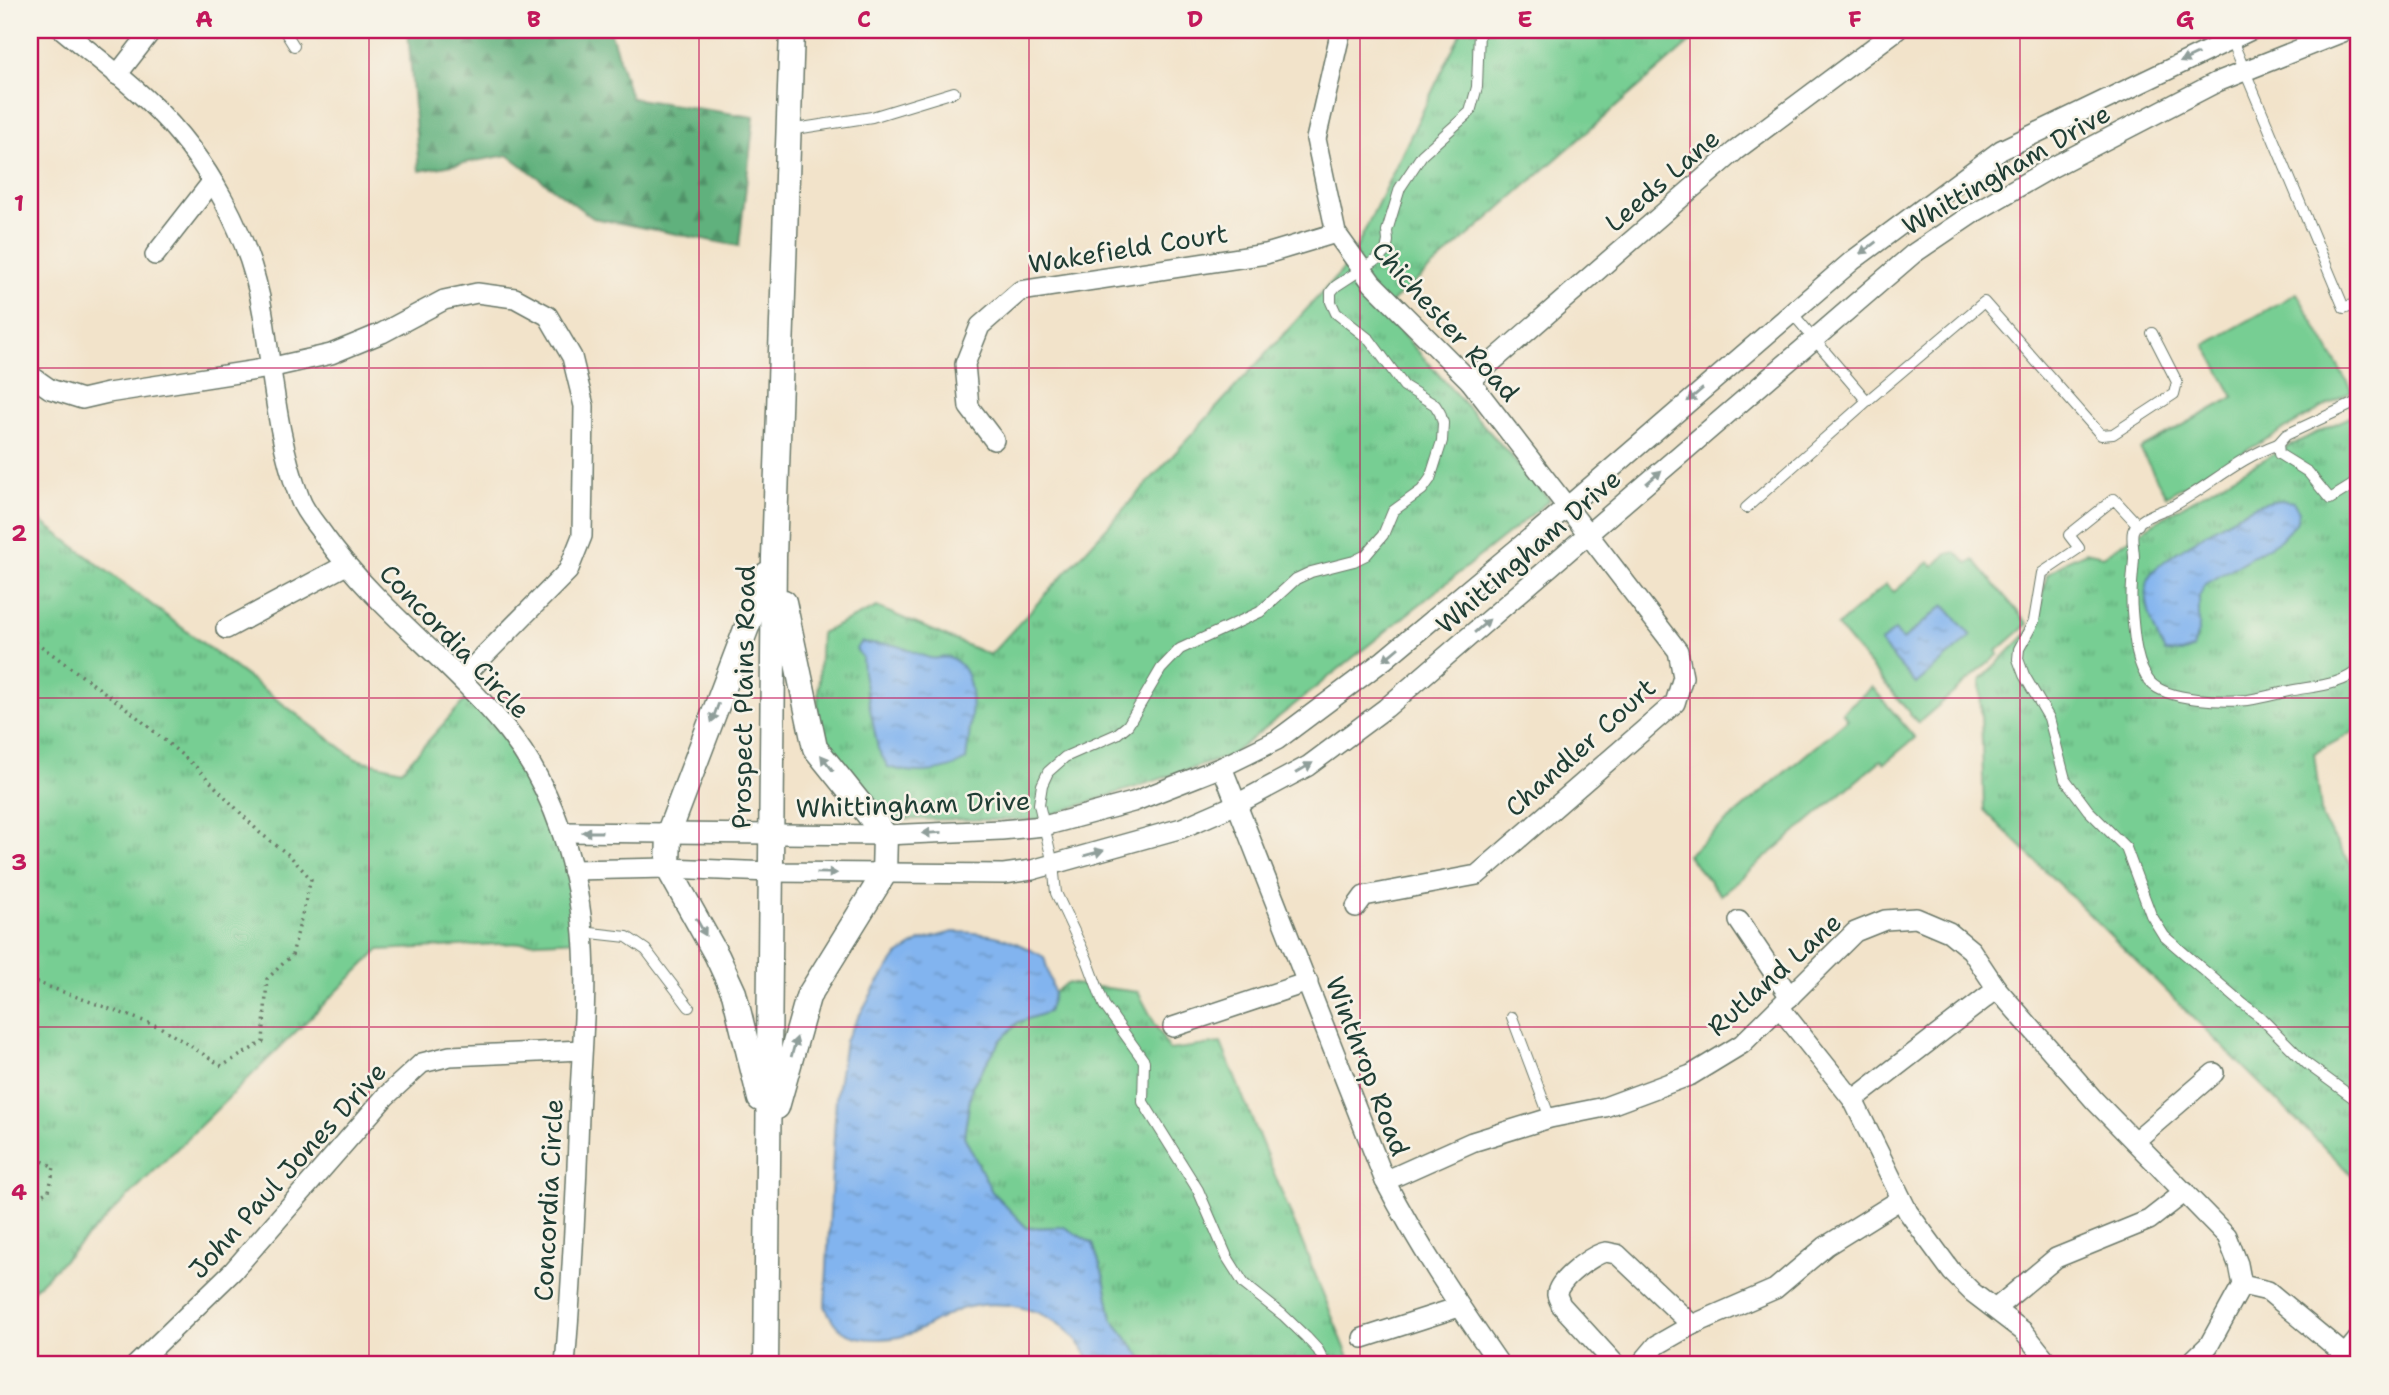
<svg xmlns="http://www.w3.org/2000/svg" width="2389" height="1395" font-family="'Shantell Sans',sans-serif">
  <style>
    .grass { fill: url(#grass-tufts); stroke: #4b8664; stroke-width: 2 }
    .forest { fill: url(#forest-firs); stroke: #407758; stroke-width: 2 }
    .pitch { fill: #77ce93; stroke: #4b8664; stroke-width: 2 }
    .water { fill: url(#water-ripples); stroke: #507892; stroke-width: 2 }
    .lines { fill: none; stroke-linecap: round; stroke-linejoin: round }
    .service-casing { stroke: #697768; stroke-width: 12 }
    .minor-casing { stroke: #697768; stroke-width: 22 }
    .tertiary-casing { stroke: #697768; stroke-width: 27 }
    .path { stroke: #697768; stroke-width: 3.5; stroke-dasharray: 2 5; stroke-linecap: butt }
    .service { stroke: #fff; stroke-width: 10 }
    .minor { stroke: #fff; stroke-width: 19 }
    .tertiary { stroke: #fff; stroke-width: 24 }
    .oneway { fill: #8f9e9a }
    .grid { fill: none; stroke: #c2185b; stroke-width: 2; stroke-opacity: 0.55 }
    .labels { text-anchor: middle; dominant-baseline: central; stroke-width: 5; stroke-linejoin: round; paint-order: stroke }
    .street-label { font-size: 26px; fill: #1f3d34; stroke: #f7f3e8 }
    .neatline { fill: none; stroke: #c2185b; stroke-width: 2.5 }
    .grid-label { font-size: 23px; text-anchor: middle; font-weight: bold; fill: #c2185b }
  </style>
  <defs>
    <pattern id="grass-tufts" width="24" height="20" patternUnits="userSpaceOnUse" patternTransform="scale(1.75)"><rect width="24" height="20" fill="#77ce93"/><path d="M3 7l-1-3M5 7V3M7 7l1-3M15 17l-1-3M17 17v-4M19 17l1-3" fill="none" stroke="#61a879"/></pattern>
    <pattern id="forest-firs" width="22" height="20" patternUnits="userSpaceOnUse" patternTransform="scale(1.75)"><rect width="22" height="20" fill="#61b17d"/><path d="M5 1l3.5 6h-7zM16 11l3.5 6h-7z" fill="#4f9167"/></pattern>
    <pattern id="water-ripples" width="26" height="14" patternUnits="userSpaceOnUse" patternTransform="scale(1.75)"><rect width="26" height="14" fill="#82b4ef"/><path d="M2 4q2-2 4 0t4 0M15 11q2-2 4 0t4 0" fill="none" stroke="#6a94c2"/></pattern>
  </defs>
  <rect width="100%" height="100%" fill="#f7f3e8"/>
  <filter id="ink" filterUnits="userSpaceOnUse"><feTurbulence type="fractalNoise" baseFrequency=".0143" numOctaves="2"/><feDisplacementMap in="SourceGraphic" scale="14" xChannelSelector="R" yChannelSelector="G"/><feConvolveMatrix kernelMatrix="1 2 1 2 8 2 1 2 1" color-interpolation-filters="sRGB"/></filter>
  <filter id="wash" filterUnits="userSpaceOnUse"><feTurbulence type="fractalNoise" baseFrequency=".00686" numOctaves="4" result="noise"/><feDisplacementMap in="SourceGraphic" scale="28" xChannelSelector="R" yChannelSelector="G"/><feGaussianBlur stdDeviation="1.57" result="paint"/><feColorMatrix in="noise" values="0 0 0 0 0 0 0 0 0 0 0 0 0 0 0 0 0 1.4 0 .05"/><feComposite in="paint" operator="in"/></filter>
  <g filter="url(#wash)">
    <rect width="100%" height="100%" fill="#f2e3ca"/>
    <!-- grass -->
    <g class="grass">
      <path d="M1462 30H1704L1382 311 1550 500 1230 756 1035 820 870 819 816 746 821 633 877 607 990 655 1349 263Z"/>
      <path d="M2359 413V729L2314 753 2322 819 2359 878V1182L1984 810 1980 681 2036 624 2047 575 2066 561 2086 552 2103 556C2185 502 2270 452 2359 413Z"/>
      <path d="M30 513 356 759 402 770 473 691 546 800 572 870 578 940 379 950 30 1293Z"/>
      <path d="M1066 983 1138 992 1169 1050 1221 1043 1352 1365H1148L1112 1319 1104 1278 1093 1244 1064 1227 1027 1228 992 1192 964 1137 972 1086 1000 1041 1018 1022 1048 1012 1054 993Z"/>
    </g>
    <!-- forest -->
    <path class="forest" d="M408 30H610L631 98 754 117 739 246 593 218 508 155 419 171Z"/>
    <!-- pitch -->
    <g class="pitch">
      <path d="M2297 293 2352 391 2166 496 2140 449 2234 397 2205 345Z"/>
      <path d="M1955 552 1968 564 1974 560 2028 624 1997 651 1999 654 1918 723 1837 626 1886 584 1894 592 1929 562 1933 566 1947 554Z"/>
      <path d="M1872 687 1915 738 1885 763 1881 760 1721 895 1687 855 1848 719 1842 712Z"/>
    </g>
    <!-- water -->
    <g class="water">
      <path d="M2281 500 2293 502 2299 511 2296 523 2280 540 2206 584 2199 596V628L2193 649 2181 653 2165 652C2154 632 2139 595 2151 574 2159 560 2243 510 2260 504 2267 502 2274 501 2281 500Z"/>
      <path d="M1944 605 1971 636 1916 684 1880 643 1895 630 1903 640Z"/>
      <path d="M862 642C873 646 883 643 894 645 907 648 918 655 930 658 938 660 943 655 951 658 983 672 969 732 966 760 943 774 914 775 888 767L878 749 863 673 862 657 856 649Z"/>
      <path d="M953 932C995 933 1008 937 1044 957L1054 993 1048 1012 1018 1022 1000 1041 972 1086 964 1136 992 1192 1027 1228 1064 1227 1093 1244 1104 1278 1112 1319 1148 1365H1091C1073 1315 1010 1294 961 1309 946 1314 932 1324 917 1331 898 1340 863 1343 844 1332 834 1326 830 1316 825 1306L836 1098 845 1041 877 984 898 955 920 941Z"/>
    </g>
  </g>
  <g filter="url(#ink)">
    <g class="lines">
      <!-- service casing -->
      <g class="service-casing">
        <g id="service">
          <path d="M284 30 294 46"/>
          <path d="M2231 38 2344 308 2359 302"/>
          <path d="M789 130 872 117 954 92"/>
          <path d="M1867 401 1984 302 2101 435 2113 434 2174 394 2177 382 2152 333"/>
          <path d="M2359 401 2286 435 2278 444 2279 454 2308 472 2330 499 2359 481"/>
          <path d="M2278 444C2239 458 2209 486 2173 506 2161 512 2138 517 2133 531 2131 538 2134 550 2134 558 2133 576 2130 593 2132 611 2134 633 2135 664 2150 682 2167 701 2224 702 2248 700 2262 698 2276 694 2289 691 2312 686 2342 686 2359 669"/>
          <path d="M1746 508 1867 401 1792 313"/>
          <path d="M2138 525 2114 499 2069 535 2079 548 2042 573 2034 621 2019 649 2018 659 2024 675 2049 718 2065 779 2088 810 2126 848 2151 915 2164 936 2243 1004 2259 1016 2307 1064 2359 1102"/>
          <path d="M582 932 627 937 646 950 689 1007"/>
          <path d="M1512 1017 1550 1118"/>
          <path d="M1326 1365 1318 1350 1306 1337 1283 1315 1244 1284 1227 1257 1198 1190 1143 1102 1144 1061 1104 1005 1087 959 1056 893 1053 864 1039 804 1042 785 1048 772 1065 757 1117 734 1128 725 1161 669 1180 649 1260 612 1296 579 1311 572 1354 561 1366 555 1383 535 1393 511 1422 490 1430 479 1442 441 1443 423 1440 413 1435 405 1404 386 1370 340 1336 313 1331 302V292L1336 286 1379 258 1386 251 1388 241 1387 231 1400 188 1422 155 1470 112 1477 87 1479 30"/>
        </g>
      </g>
      <!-- minor casing -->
      <g class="minor-casing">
        <g id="minor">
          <path d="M63 30C92 54 123 77 150 103 207 157 251 237 263 314 273 376 277 439 300 499 305 513 317 525 325 537 377 609 451 661 507 730 555 790 580 872 584 948 587 1003 581 1061 579 1115 576 1199 572 1282 565 1365"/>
          <path d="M1341 30 1316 139 1336 233 1372 283 1470 381 1678 651 1683 677 1675 703 1477 875 1364 896 1356 907"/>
          <path d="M117 75 152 30"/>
          <path d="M155 255 212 182"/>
          <path d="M30 375 50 389 82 399 108 393 269 368 331 354 382 333 444 300 477 293 515 298 548 316 572 357 584 406 582 536 568 571 461 679"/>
          <path d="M1470 381 1735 151 1897 30"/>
          <path d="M994 440 969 407 965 364 980 326 1020 291 1266 254 1336 233"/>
          <path d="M226 629 346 565"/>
          <path d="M1222 767 1385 1181C1418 1245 1459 1306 1500 1365"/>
          <path d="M562 832 885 835 1001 830 1044 826 1133 802 1222 767 1277 740 1384 660 1566 508 1852 261 2001 150 2251 30"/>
          <path d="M572 870 668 868 771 872 1004 874 1032 870 1182 828 1237 804 1308 766 1386 708 1913 254 1975 212 2051 168 2217 82 2348 30"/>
          <path d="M1739 921 1790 997"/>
          <path d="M1780 1008 1853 1100 1908 1212 1952 1272 1972 1292 2023 1331 2050 1365"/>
          <path d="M1173 1027 1308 982"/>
          <path d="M1853 1100 1997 989"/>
          <path d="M2136 1140 2214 1073"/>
          <path d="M1385 1181 1472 1142 1550 1118 1605 1107 1691 1075 1742 1044 1855 932 1885 920 1916 918 1949 932 1971 950 1997 989 2095 1101 2227 1236 2238 1264 2242 1285 2209 1345 2188 1365"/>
          <path d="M2242 1285 2268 1291 2345 1355"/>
          <path d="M1995 1309 2056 1258 2149 1220 2185 1192"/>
          <path d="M1363 1338 1459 1307"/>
          <path d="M136 1365 233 1271 385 1097 422 1063 450 1056 582 1050"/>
          <path d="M1616 1365 1561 1305C1561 1304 1557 1296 1557 1295 1556 1281 1593 1254 1606 1252 1607 1252 1615 1254 1617 1254L1692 1325"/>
          <path d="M1640 1365 1657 1345 1692 1325 1775 1289 1826 1246 1901 1199"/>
          <path d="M2357 1365 2345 1355 2359 1338"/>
        </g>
      </g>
      <!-- tertiary casing -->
      <g class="tertiary-casing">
        <g id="tertiary">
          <path d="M760 1099 734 993 717 956 668 868 669 832 767 574"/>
          <path d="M777 1107 808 997 884 874 885 835 815 748 784 602"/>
          <path d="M766 1365 774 557 792 30"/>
        </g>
      </g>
      <!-- path -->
      <g class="path">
        <path d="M30 638 130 711 196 767 260 833 290 856 311 879 292 955 267 979 263 1042 222 1066 160 1027 30 980"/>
        <path d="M30 1155 54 1167 49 1191 30 1201"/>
      </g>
      <!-- service -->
      <use href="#service" class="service"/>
      <!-- minor -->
      <use href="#minor" class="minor"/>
      <!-- tertiary -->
      <use href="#tertiary" class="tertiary"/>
    </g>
    <!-- one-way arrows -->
    <defs><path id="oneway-solid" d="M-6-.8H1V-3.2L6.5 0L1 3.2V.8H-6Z" transform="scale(1.75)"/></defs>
    <g class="oneway">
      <use href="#oneway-solid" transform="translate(2189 58) rotate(154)"/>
      <use href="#oneway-solid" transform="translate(1868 248) rotate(143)"/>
      <use href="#oneway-solid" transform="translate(1695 395) rotate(140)"/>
      <use href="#oneway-solid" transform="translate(1654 477) rotate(-41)"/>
      <use href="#oneway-solid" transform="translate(1482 626) rotate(-41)"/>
      <use href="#oneway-solid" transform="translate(1391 654) rotate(140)"/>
      <use href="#oneway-solid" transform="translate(715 713) rotate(111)"/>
      <use href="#oneway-solid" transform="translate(827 763) rotate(-128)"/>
      <use href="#oneway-solid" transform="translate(1304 768) rotate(-31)"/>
      <use href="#oneway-solid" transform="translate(592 832) rotate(-180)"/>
      <use href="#oneway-solid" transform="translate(932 833) rotate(177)"/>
      <use href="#oneway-solid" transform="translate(1094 853) rotate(-16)"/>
      <use href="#oneway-solid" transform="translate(827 873) rotate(1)"/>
      <use href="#oneway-solid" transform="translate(701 927) rotate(61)"/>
      <use href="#oneway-solid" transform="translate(794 1047) rotate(-74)"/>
    </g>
  </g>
  <!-- grid -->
  <path class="grid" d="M369 30V1365M699 30V1365M1029 30V1365M1360 30V1365M1690 30V1365M2020 30V1365M30 368H2359M30 698H2359M30 1027H2359"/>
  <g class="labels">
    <!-- street labels -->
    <g class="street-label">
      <text transform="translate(2006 169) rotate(-30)">Whittingham Drive</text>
      <text transform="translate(1662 180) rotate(-41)">Leeds Lane</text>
      <text transform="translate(1128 248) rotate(-9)">Wakefield Court</text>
      <text transform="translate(1446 321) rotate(48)">Chichester Road</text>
      <text transform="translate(1528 551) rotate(-41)">Whittingham Drive</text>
      <text transform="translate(455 641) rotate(46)">Concordia Circle</text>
      <text transform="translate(743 697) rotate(-89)">Prospect Plains Road</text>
      <text transform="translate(1580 747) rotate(-42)">Chandler Court</text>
      <text transform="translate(913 804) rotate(-2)">Whittingham Drive</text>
      <text transform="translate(1774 974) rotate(-42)">Rutland Lane</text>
      <text transform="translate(1368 1066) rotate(69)">Winthrop Road</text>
      <text transform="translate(287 1170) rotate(-48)">John Paul Jones Drive</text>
      <text transform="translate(548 1200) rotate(-87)">Concordia Circle</text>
    </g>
  </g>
  <!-- margin -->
  <rect width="2389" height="1395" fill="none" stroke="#f7f3e8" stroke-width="77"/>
  <rect x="38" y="38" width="2312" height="1318" class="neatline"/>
  <g class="grid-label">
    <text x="204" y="27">A</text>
    <text x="534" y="27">B</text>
    <text x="864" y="27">C</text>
    <text x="1195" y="27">D</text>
    <text x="1525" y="27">E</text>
    <text x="1855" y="27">F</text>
    <text x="2185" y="27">G</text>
    <text x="19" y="211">1</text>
    <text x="19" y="541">2</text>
    <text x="19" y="870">3</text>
    <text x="19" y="1200">4</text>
  </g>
</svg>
